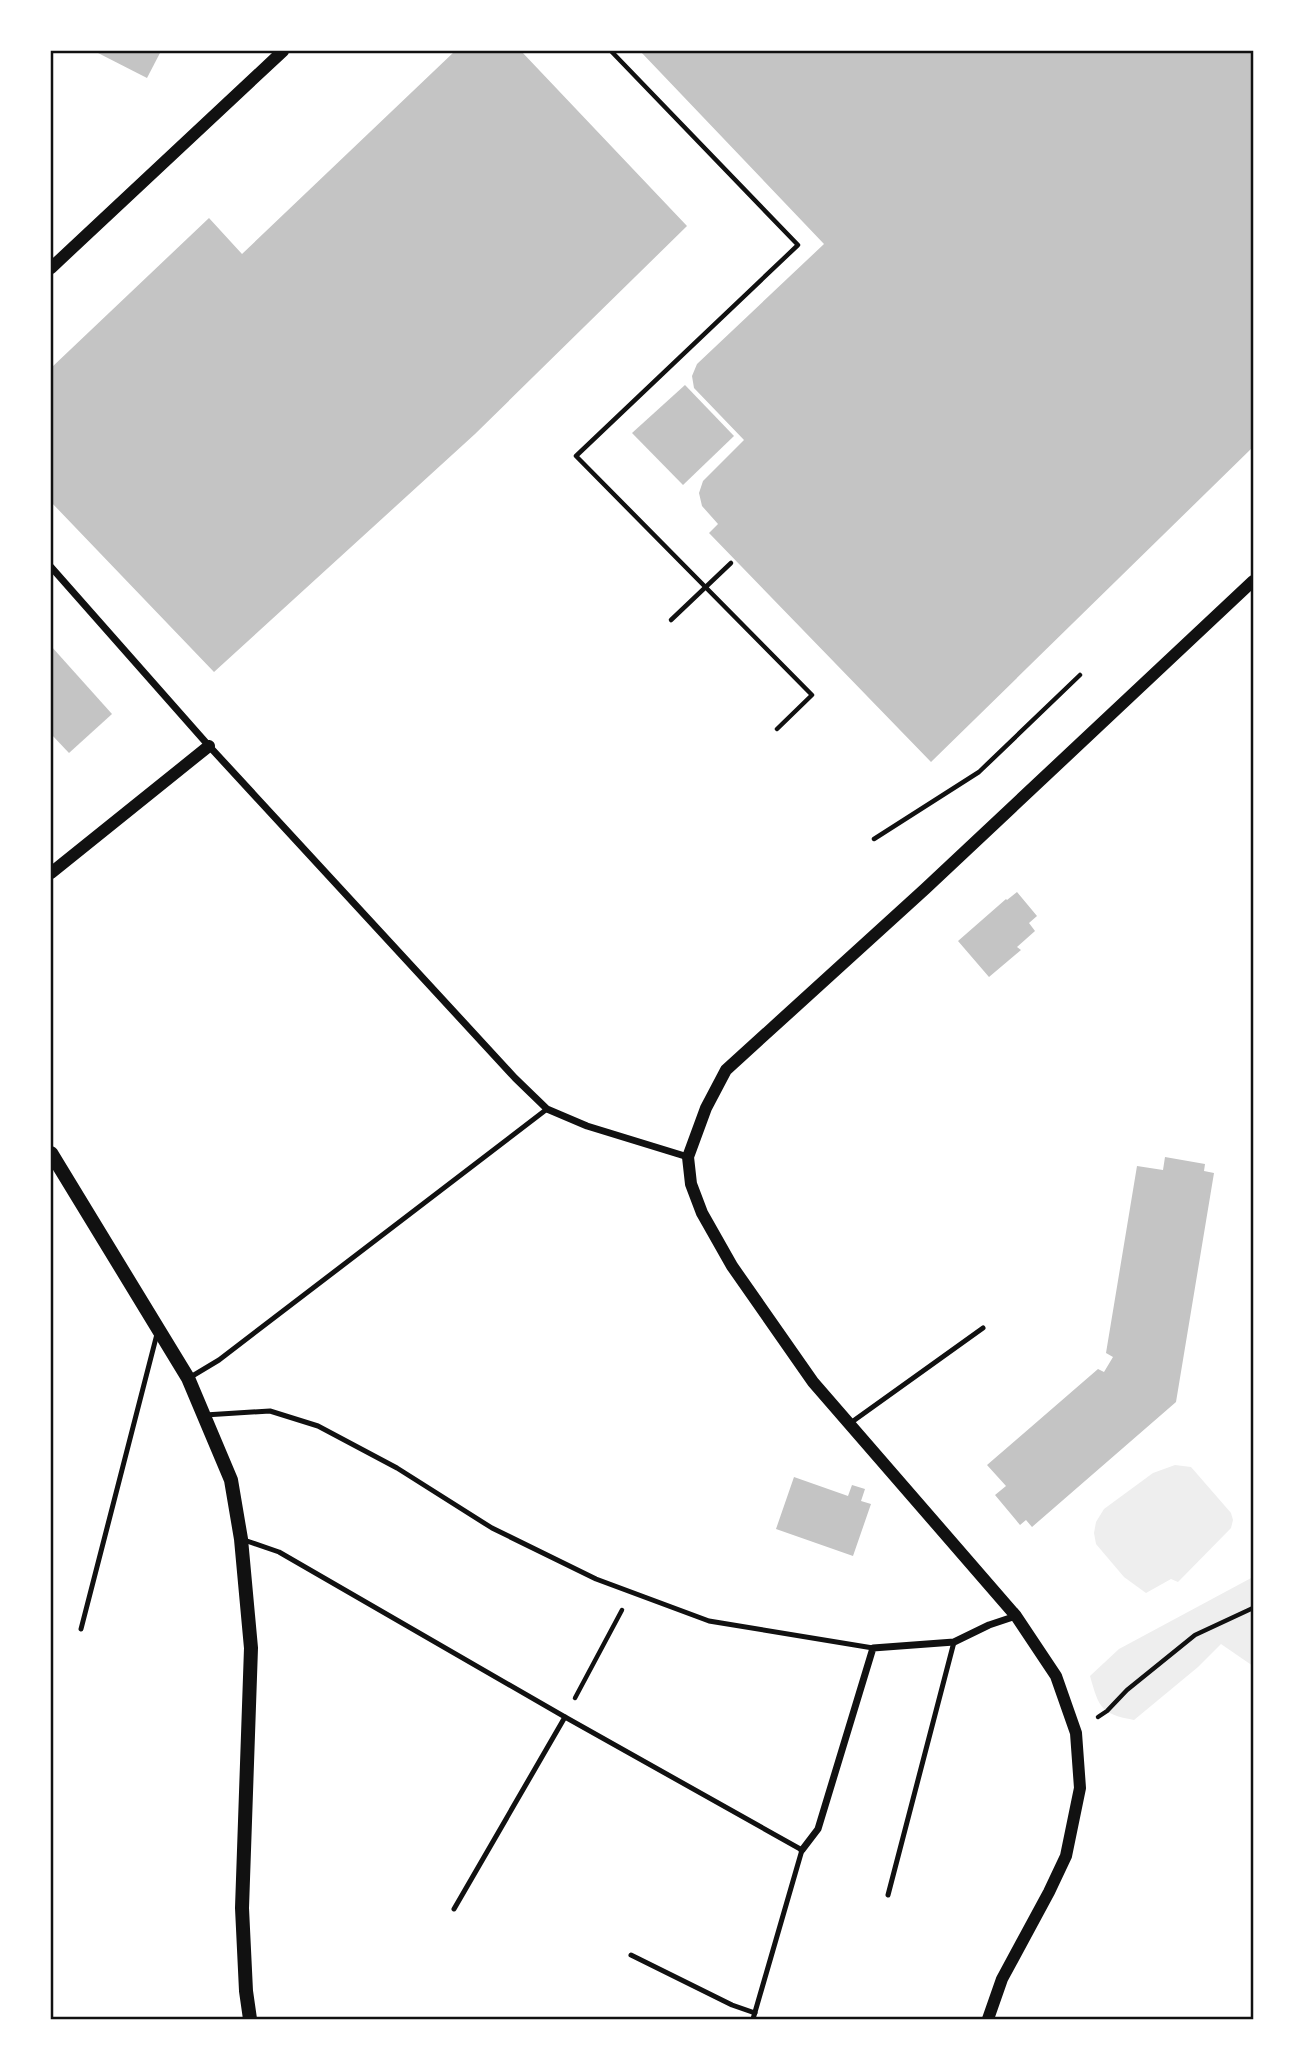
<svg xmlns="http://www.w3.org/2000/svg" width="1304" height="2070" font-family="Jost,sans-serif">
  <style>
    .green { fill: #eee }
    .building { fill: #c4c4c4 }
    .lines { fill: none; stroke-linecap: round; stroke-linejoin: round }
    .path { stroke: #111; stroke-width: 4.5 }
    .service { stroke: #111; stroke-width: 5 }
    .minor { stroke: #111; stroke-width: 7 }
    .tertiary { stroke: #111; stroke-width: 12 }
    .secondary { stroke: #111; stroke-width: 14 }
    .neatline { fill: none; stroke: #111; stroke-width: 2.5 }
  </style>
  <rect width="100%" height="100%" fill="#fff"/>
  <!-- green -->
  <g class="green">
    <path d="M1175 1465 1191 1467 1231 1513 1233 1520 1231 1528 1178 1582 1171 1579 1146 1593 1124 1577 1096 1544 1094 1533 1096 1522 1104 1509 1153 1473Z"/>
    <path d="M1253 1577V1666L1221 1644 1198 1667 1134 1720C1101 1714 1099 1708 1090 1676L1119 1649Z"/>
  </g>
  <!-- building -->
  <g class="building">
    <path d="M99 51H161L147 78 98 53Z"/>
    <path d="M455 51H521L687 226 475 434 214 672 51 502V368L209 218 242 254Z"/>
    <path d="M640 51H1253V447L931 762 709 533 718 524 702 506 699 493 703 481 744 440 694 388 692 376 697 364 824 244Z"/>
    <path d="M685 385 734 436 683 485 632 433Z"/>
    <path d="M51 646 112 714 69 753 51 734Z"/>
    <path d="M1017 892 1037 916 1029 923 1035 931 1017 947 1021 950 989 977 958 941 1006 899 1007 900Z"/>
    <path d="M1165 1157 1205 1164 1204 1171 1214 1173 1176 1402 1032 1527 1026 1520 1020 1525 995 1495 1006 1486 987 1465 1098 1369 1104 1372 1113 1357 1106 1353 1137 1166 1163 1170Z"/>
    <path d="M794 1477 848 1496 852 1485 865 1489 861 1501 871 1504 853 1556 776 1529Z"/>
  </g>
  <g class="lines">
    <!-- path -->
    <g class="path">
      <path d="M611 51 798 245 576 456 812 695 777 729"/>
      <path d="M671 620 731 563"/>
      <path d="M874 839 979 772 1080 675"/>
      <path d="M575 1698 622 1610"/>
      <path d="M1098 1717 1107 1711 1127 1690 1195 1635 1253 1608"/>
    </g>
    <!-- service -->
    <g class="service">
      <path d="M189 1378 219 1360 547 1109"/>
      <path d="M205 1415 270 1411 318 1426 397 1468 492 1528 596 1579 709 1621 873 1648"/>
      <path d="M849 1424 983 1328"/>
      <path d="M244 1540 279 1552 565 1717 802 1850 753 2019"/>
      <path d="M81 1629 157 1334"/>
      <path d="M888 1895 954 1642"/>
      <path d="M454 1909 565 1717"/>
      <path d="M631 1955 732 2005 755 2013"/>
    </g>
    <!-- minor -->
    <g class="minor">
      <path d="M51 567 209 746 515 1078 547 1109 587 1126 688 1157"/>
      <path d="M802 1850 818 1829 873 1648 954 1642 989 1625 1016 1616"/>
    </g>
    <!-- tertiary -->
    <g class="tertiary">
      <path d="M51 268 283 51"/>
      <path d="M51 873 209 746"/>
      <path d="M988 2019 1002 1979 1049 1892 1066 1856 1080 1788 1076 1733 1056 1676 1016 1616 813 1382 732 1266 702 1213 691 1184 688 1157 706 1108 726 1070 925 889 1253 581"/>
    </g>
    <!-- secondary -->
    <path class="secondary" d="M51 1153 188 1378 231 1480 241 1539 251 1648 242 1908 246 1991 250 2019"/>
  </g>
  <!-- border -->
  <rect width="1304" height="2070" fill="none" stroke="#ffffff" stroke-width="105"/>
  <rect x="52" y="52" width="1200" height="1966" class="neatline"/>
</svg>
